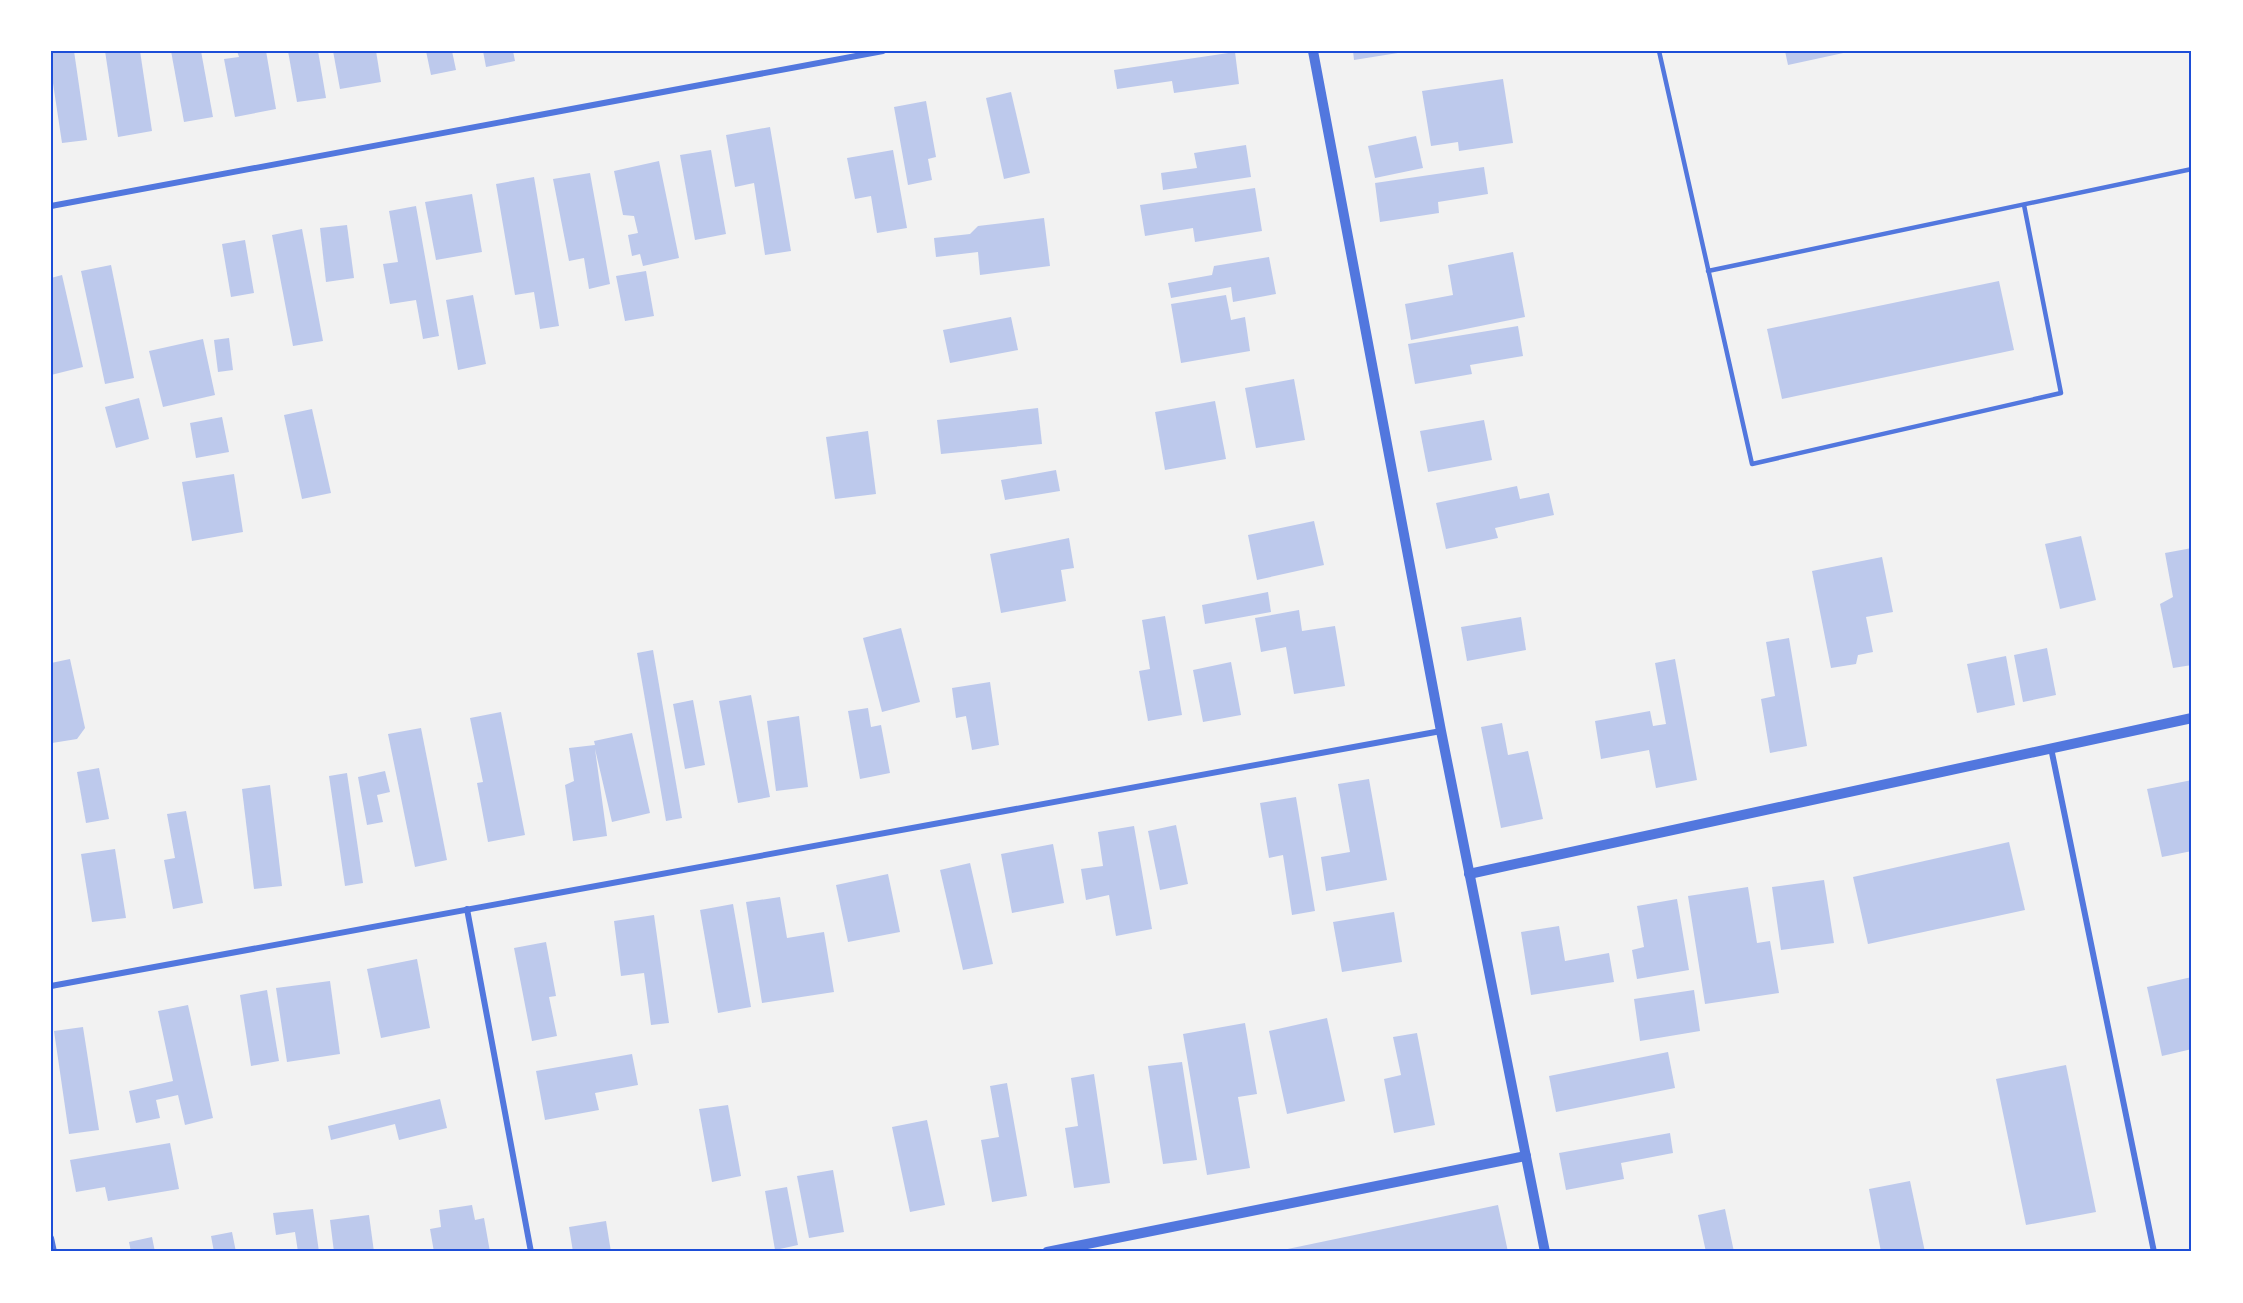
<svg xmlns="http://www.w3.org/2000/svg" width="2243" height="1303" font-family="'Exo 2',sans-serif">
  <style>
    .building { fill: #bdc9ec }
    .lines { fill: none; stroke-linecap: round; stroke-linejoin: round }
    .service { stroke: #5277de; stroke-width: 4.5 }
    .minor { stroke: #5277de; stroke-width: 6 }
    .tertiary { stroke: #5277de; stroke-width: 10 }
    .neatline { fill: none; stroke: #1d4ed8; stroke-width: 2 }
  </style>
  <rect width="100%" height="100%" fill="#f2f2f2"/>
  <!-- building -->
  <g class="building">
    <path d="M51 51H74L87 140 62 143 51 70Z"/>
    <path d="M105 51H140L152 131 118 137Z"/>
    <path d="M171 51H201L213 117 184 122Z"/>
    <path d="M237 51H266L276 109 235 117 224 59 239 57Z"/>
    <path d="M288 51H318L326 98 297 102Z"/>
    <path d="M333 51H376L381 82 340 89Z"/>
    <path d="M426 51H452L456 70 431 75Z"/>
    <path d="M483 51H513L515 61 486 67Z"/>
    <path d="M1353 51H1404V52L1354 60Z"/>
    <path d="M1785 51H1848V52L1788 65Z"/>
    <path d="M1235 52 1239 84 1174 93 1172 81 1117 89 1114 70Z"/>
    <path d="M1503 79 1513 143 1459 151 1458 142 1431 146 1422 91Z"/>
    <path d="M1011 92 1030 173 1004 179 986 98Z"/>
    <path d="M926 101 936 157 928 159 932 180 908 185 894 107Z"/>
    <path d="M770 127 791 251 765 255 754 183 735 187 726 135Z"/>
    <path d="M1416 136 1423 168 1375 178 1368 146Z"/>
    <path d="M1246 145 1251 177 1163 190 1161 173 1197 168 1194 153Z"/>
    <path d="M711 150 726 234 695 240 680 155Z"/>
    <path d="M893 150 907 228 877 233 871 196 855 199 847 158Z"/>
    <path d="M659 161 679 258 643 266 640 254 632 256 628 235 638 233 634 216 623 215 614 171Z"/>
    <path d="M1484 167 1488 194 1438 202 1439 213 1380 222 1375 183Z"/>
    <path d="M590 173 610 284 589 289 584 258 569 261 553 179Z"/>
    <path d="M534 177 559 326 540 329 534 292 515 295 496 184Z"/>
    <path d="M1255 188 1262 231 1195 242 1193 228 1145 236 1140 205Z"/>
    <path d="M472 194 482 252 436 260 425 202Z"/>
    <path d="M416 206 439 336 423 339 416 300 390 304 383 264 398 262 389 211Z"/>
    <path d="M1044 218 1050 266 980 275 978 252 936 257 934 238 970 234 978 226Z"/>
    <path d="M347 225 354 278 326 282 320 228Z"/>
    <path d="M302 229 323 341 293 346 272 235Z"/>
    <path d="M245 240 254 293 231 297 222 244Z"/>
    <path d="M1513 252 1525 317 1411 340 1405 304 1453 295 1448 265Z"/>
    <path d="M1269 257 1276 294 1233 302 1231 287 1171 298 1168 283 1212 275 1214 266Z"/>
    <path d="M111 265 134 378 105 384 81 271Z"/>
    <path d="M646 271 654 316 625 321 616 276Z"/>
    <path d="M62 275 83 367 51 375V278Z"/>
    <path d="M1999 281 2014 350 1782 399 1767 329Z"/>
    <path d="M473 295 486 364 458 370 446 300Z"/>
    <path d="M1226 295 1231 320 1245 317 1250 351 1181 363 1171 304Z"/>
    <path d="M1011 317 1018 350 950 363 943 330Z"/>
    <path d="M1518 326 1523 356 1470 365 1472 374 1415 384 1408 344Z"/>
    <path d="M229 338 233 370 218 372 214 340Z"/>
    <path d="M203 339 215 395 163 407 149 351Z"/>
    <path d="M1294 379 1305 440 1256 448 1245 388Z"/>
    <path d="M139 398 149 439 116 448 105 407Z"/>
    <path d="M1215 401 1226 459 1165 470 1155 412Z"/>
    <path d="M1038 408 1042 444 941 454 937 420Z"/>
    <path d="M312 409 331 493 302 499 284 415Z"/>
    <path d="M222 417 229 452 196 458 190 423Z"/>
    <path d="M1484 420 1492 460 1428 472 1420 431Z"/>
    <path d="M868 431 876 494 835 499 826 437Z"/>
    <path d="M1056 470 1060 491 1005 500 1001 480Z"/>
    <path d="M234 474 243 532 192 541 182 482Z"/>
    <path d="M1517 486 1520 499 1549 493 1554 515 1495 528 1498 538 1446 549 1436 503Z"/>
    <path d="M1314 521 1324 565 1257 580 1248 535Z"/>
    <path d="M2081 536 2096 600 2060 609 2045 544Z"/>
    <path d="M1069 538 1074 568 1061 570 1066 601 1001 613 990 554Z"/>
    <path d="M2192 548V665L2173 668 2160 604 2173 597 2165 553Z"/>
    <path d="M1882 557 1893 612 1866 617 1873 652 1858 655 1856 664 1831 668 1812 571Z"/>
    <path d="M1268 592 1271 612 1205 624 1202 605Z"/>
    <path d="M1299 610 1302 631 1335 626 1345 686 1294 694 1286 647 1261 652 1255 618Z"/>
    <path d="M1165 616 1182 715 1148 721 1139 671 1150 669 1142 620Z"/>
    <path d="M1521 617 1526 650 1467 661 1461 627Z"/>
    <path d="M901 628 920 702 882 712 863 638Z"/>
    <path d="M1789 638 1807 746 1770 753 1761 699 1775 696 1766 642Z"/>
    <path d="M2047 648 2056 695 2023 702 2014 655Z"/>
    <path d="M653 650 682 818 666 821 637 653Z"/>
    <path d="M2006 656 2015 705 1977 713 1967 664Z"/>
    <path d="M70 659 85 728 77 739 52 743 51 663Z"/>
    <path d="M1675 659 1697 780 1656 788 1649 750 1601 759 1595 721 1650 711 1653 726 1666 724 1655 663Z"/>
    <path d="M1231 662 1241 715 1203 722 1193 670Z"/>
    <path d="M990 682 999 745 972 750 966 716 956 718 952 688Z"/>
    <path d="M751 695 770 797 738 803 719 701Z"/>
    <path d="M693 700 705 765 685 769 673 704Z"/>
    <path d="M868 708 871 727 881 725 890 773 860 779 848 711Z"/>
    <path d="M501 712 525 835 488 842 477 783 483 782 470 718Z"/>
    <path d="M799 716 808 787 776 791 767 721Z"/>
    <path d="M1502 723 1508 755 1528 751 1543 819 1501 828 1481 727Z"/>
    <path d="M421 728 447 860 415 867 388 734Z"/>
    <path d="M632 733 650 813 612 822 595 749 607 836 573 841 565 785 574 781 569 748 595 745 594 741Z"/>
    <path d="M99 768 109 819 86 823 77 772Z"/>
    <path d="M385 771 390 792 377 795 383 822 367 825 358 777Z"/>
    <path d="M347 773 363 883 345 886 329 776Z"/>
    <path d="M1369 779 1387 880 1326 891 1321 857 1350 852 1338 784Z"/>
    <path d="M2192 780V851L2162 857 2147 789Z"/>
    <path d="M270 785 282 886 254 889 242 789Z"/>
    <path d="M1296 797 1315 911 1292 915 1283 855 1269 858 1260 803Z"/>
    <path d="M186 811 203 903 173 909 164 860 175 858 167 814Z"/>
    <path d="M1176 825 1188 884 1160 890 1148 831Z"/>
    <path d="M1134 826 1152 929 1116 936 1109 895 1086 900 1081 869 1103 866 1098 832Z"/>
    <path d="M2009 842 2025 910 1868 944 1853 877Z"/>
    <path d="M1053 844 1064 903 1012 913 1001 854Z"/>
    <path d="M115 849 126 918 92 922 81 854Z"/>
    <path d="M970 863 993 964 963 970 940 870Z"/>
    <path d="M888 874 900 932 848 942 836 885Z"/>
    <path d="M1824 880 1834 943 1781 950 1772 887Z"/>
    <path d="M1748 887 1757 943 1770 941 1779 993 1705 1004 1688 896Z"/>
    <path d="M780 897 787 938 824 932 834 992 762 1003 746 902Z"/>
    <path d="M1677 899 1689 970 1637 979 1632 950 1644 947 1637 906Z"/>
    <path d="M733 904 751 1007 718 1013 700 910Z"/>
    <path d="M1394 912 1402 962 1342 972 1333 922Z"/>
    <path d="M654 915 669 1023 651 1025 644 973 621 976 614 921Z"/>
    <path d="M1559 926 1565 961 1609 953 1614 982 1531 995 1521 932Z"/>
    <path d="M546 942 556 996 549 997 557 1036 532 1041 514 948Z"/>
    <path d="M417 959 430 1028 381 1038 367 969Z"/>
    <path d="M2192 977V1049L2162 1056 2147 987Z"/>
    <path d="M330 981 340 1054 287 1062 276 988Z"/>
    <path d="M267 990 279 1061 251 1066 240 995Z"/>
    <path d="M1694 990 1700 1031 1640 1041 1634 999Z"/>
    <path d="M188 1005 213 1118 185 1125 178 1095 156 1100 160 1118 136 1123 129 1091 173 1081 158 1011Z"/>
    <path d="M1327 1018 1345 1101 1287 1114 1269 1031Z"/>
    <path d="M1245 1023 1257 1094 1238 1097 1250 1168 1207 1175 1183 1034Z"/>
    <path d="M83 1027 99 1130 69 1134 54 1031Z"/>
    <path d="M1417 1033 1435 1125 1394 1133 1384 1079 1401 1075 1393 1037Z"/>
    <path d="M1668 1052 1675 1088 1556 1112 1549 1076Z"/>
    <path d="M632 1054 638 1085 595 1093 599 1110 545 1120 536 1071Z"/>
    <path d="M1182 1062 1197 1160 1163 1164 1148 1066Z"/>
    <path d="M2066 1065 2096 1212 2026 1225 1996 1079Z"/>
    <path d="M1094 1074 1110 1183 1074 1188 1065 1128 1078 1126 1071 1078Z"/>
    <path d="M1007 1083 1027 1196 992 1202 981 1140 999 1137 990 1086Z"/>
    <path d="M440 1099 447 1128 399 1140 395 1124 331 1140 328 1126Z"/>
    <path d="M728 1105 741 1176 712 1182 699 1109Z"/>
    <path d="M927 1120 945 1205 910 1212 892 1127Z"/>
    <path d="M1670 1133 1673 1153 1621 1163 1624 1179 1566 1190 1559 1153Z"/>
    <path d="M170 1143 179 1189 108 1201 105 1187 76 1192 70 1160Z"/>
    <path d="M833 1170 844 1232 809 1238 797 1176Z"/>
    <path d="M1910 1181 1925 1252H1881L1869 1189Z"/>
    <path d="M787 1187 798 1245 775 1250 765 1191Z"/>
    <path d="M472 1205 475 1220 484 1218 490 1252H434L430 1229 441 1227 439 1210Z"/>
    <path d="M1498 1205 1508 1252H1278V1251Z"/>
    <path d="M313 1209 319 1252H298L295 1232 276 1235 273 1213Z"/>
    <path d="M1725 1209 1734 1252H1706L1698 1215Z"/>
    <path d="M369 1215 374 1252H334L330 1220Z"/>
    <path d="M606 1221 611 1252H573L569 1227Z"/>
    <path d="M232 1232 236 1252H214L211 1236Z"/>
    <path d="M152 1237 155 1252H131L129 1242Z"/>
  </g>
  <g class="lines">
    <!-- service -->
    <g class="service">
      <path d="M1659 51 1752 464 2061 393 2024 205"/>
      <path d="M1708 271 2192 169"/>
    </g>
    <!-- minor -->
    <g class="minor">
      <path d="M51 206 883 51"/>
      <path d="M2051 748 2154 1252"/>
      <path d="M467 909 531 1252"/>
      <path d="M51 986 1441 731"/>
      <path d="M51 1238 54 1252"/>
    </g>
    <!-- tertiary -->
    <g class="tertiary">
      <path d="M1313 51 1441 731 1545 1252"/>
      <path d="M1469 874 2192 718"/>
      <path d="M1047 1252 1526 1156"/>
    </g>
  </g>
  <!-- border -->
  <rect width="2243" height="1303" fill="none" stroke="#ffffff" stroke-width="105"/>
  <rect x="52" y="52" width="2138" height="1198" class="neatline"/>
</svg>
